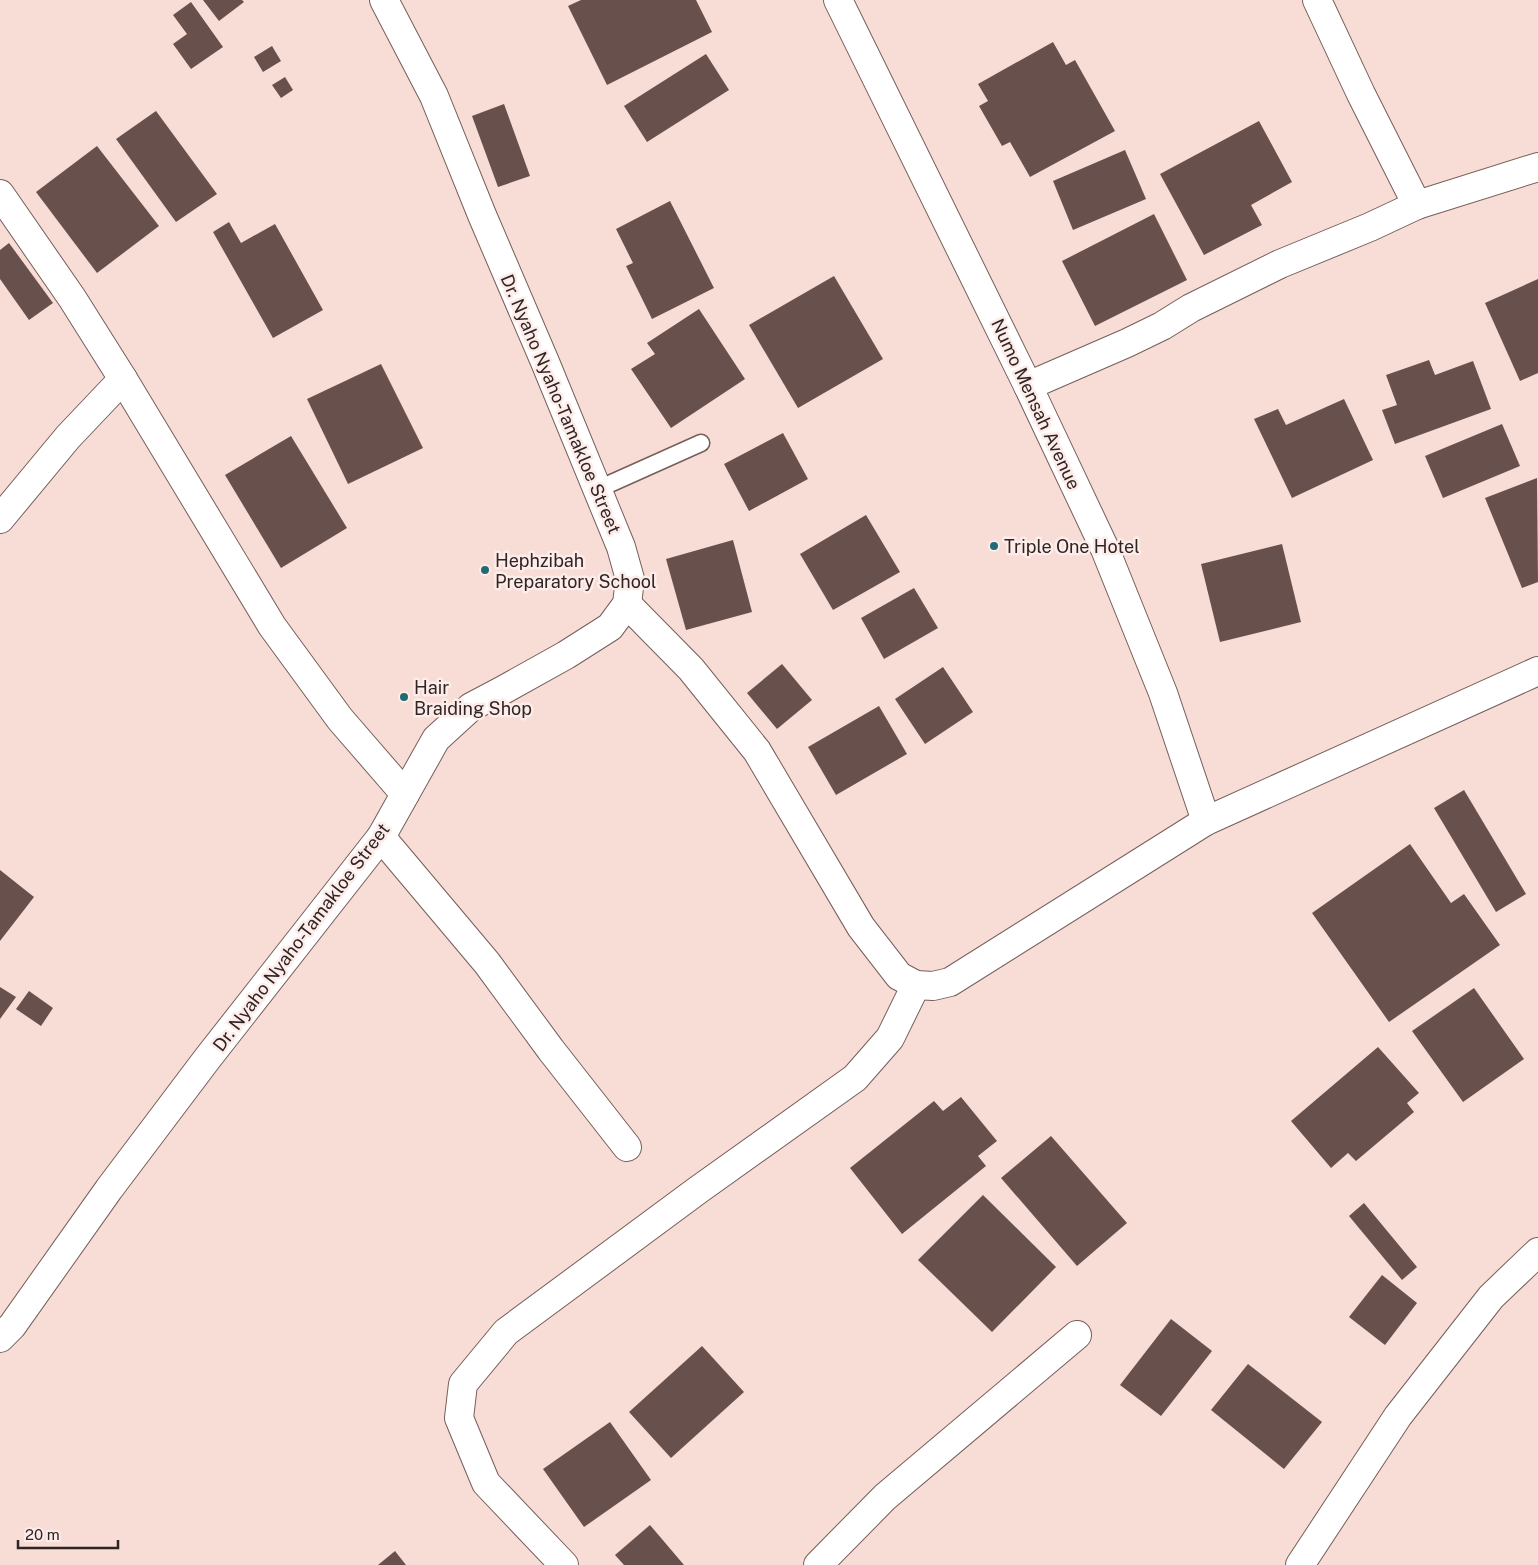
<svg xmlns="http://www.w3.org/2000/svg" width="1538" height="1565" font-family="'Public Sans',sans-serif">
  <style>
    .building { fill: #68514c }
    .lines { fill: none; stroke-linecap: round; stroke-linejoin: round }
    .service-casing { stroke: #765e59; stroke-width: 19 }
    .minor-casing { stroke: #765e59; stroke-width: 30 }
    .service { stroke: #fff; stroke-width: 16 }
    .minor { stroke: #fff; stroke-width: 28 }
    .poi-dot { fill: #216a76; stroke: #fdece9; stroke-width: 2 }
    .labels { text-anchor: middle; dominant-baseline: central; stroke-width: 5; stroke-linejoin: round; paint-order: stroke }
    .street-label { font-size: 18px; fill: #2f2523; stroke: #fdece9 }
    .poi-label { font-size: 18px; fill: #2f2523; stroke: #fdece9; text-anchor: start }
  </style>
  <rect width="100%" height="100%" fill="#f8dcd6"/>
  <!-- building -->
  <g class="building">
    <path d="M203 0H242L244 2 219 21Z"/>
    <path d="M581 0H696L712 32 607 85 568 6Z"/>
    <path d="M191 2 223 47 191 69 173 44 187 34 173 15Z"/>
    <path d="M1053 42 1066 65 1075 60 1115 131 1030 177 1010 142 1002 146 979 106 988 101 978 84Z"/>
    <path d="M272 46 281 61 263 72 254 57Z"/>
    <path d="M706 54 729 90 647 142 624 106Z"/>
    <path d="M285 77 293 90 281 98 272 85Z"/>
    <path d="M504 104 530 176 498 187 472 116Z"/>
    <path d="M156 111 217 194 176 222 116 139Z"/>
    <path d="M1259 121 1292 182 1251 205 1262 225 1204 255 1160 174Z"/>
    <path d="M97 146 159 226 97 273 36 192Z"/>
    <path d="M1125 150 1146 199 1073 230 1053 181Z"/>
    <path d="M670 201 714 288 652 319 626 266 633 263 616 229Z"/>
    <path d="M1154 214 1187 280 1095 326 1062 261Z"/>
    <path d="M229 222 241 243 275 224 323 310 273 338 213 232Z"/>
    <path d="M9 243 53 303 29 320 0 279V250Z"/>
    <path d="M834 276 883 359 798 408 749 325Z"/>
    <path d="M1538 279V373L1520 381 1485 303Z"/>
    <path d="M699 309 745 379 671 428 631 369 655 354 647 343Z"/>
    <path d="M1429 360 1435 375 1473 361 1491 409 1395 444 1382 410 1397 405 1386 375Z"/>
    <path d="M381 364 423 448 348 484 307 399Z"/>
    <path d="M1344 399 1373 460 1292 498 1254 419 1278 409 1286 425Z"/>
    <path d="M1502 424 1520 466 1443 498 1425 456Z"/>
    <path d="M783 433 808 479 749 511 724 464Z"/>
    <path d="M291 436 347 528 281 568 225 475Z"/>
    <path d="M1537 478 1538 582 1522 588 1485 498Z"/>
    <path d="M866 515 900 572 833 610 800 554Z"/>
    <path d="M733 540 752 612 686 630 666 559Z"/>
    <path d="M1282 544 1301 622 1220 642 1201 564Z"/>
    <path d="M914 588 938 628 884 659 861 618Z"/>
    <path d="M782 664 812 700 777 729 747 693Z"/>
    <path d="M943 667 973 712 925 744 895 699Z"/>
    <path d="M879 706 907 754 836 795 808 747Z"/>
    <path d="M1464 790 1526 894 1496 912 1434 808Z"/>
    <path d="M1410 844 1451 903 1464 894 1500 945 1389 1022 1312 913Z"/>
    <path d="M0 870 34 897 0 941Z"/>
    <path d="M0 987 16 997 0 1019Z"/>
    <path d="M1474 988 1524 1059 1463 1102 1412 1031Z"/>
    <path d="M29 991 53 1008 41 1026 16 1009Z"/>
    <path d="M1378 1047 1419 1093 1407 1103 1414 1112 1356 1161 1348 1153 1331 1168 1291 1121Z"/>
    <path d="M961 1097 997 1141 978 1156 986 1166 902 1234 850 1168 934 1101 943 1111Z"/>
    <path d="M1051 1136 1127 1223 1077 1266 1001 1178Z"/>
    <path d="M983 1195 1056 1267 992 1332 918 1260Z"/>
    <path d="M1364 1203 1417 1267 1402 1280 1349 1216Z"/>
    <path d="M1382 1275 1417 1303 1385 1345 1349 1317Z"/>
    <path d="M1171 1319 1212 1351 1161 1416 1120 1385Z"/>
    <path d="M702 1346 744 1392 671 1458 629 1412Z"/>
    <path d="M1248 1364 1322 1422 1284 1469 1211 1410Z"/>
    <path d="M610 1422 651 1480 584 1527 543 1469Z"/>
    <path d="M650 1525 684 1565H624L615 1555Z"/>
    <path d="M395 1551 406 1565H378Z"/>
  </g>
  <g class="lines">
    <!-- service casing -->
    <g class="service-casing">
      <path id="service" d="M596 490 701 443"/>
    </g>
    <!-- minor casing -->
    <g class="minor-casing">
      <g id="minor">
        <path d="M838 0 1028 386 1105 549 1163 693 1206 821"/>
        <path d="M1317 0 1361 94 1417 205"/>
        <path d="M0 194 72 298 123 379 272 626 340 719 405 794"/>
        <path d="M1028 386 1127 343 1162 326 1191 308 1280 264 1370 227 1417 205 1538 167"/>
        <path d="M0 519 68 437 123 379"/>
        <path d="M627 604 691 669 757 751 861 927 899 976 916 985 933 986 950 982 1206 821 1538 671"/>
        <path d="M381 837 487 963 551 1050 627 1147"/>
        <path d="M0 1338 12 1326 109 1189 207 1059 381 837 436 739 471 707 505 689 566 655 610 627 627 604 630 579 621 547 545 362 482 215 434 96 384 0"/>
        <path d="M564 1565 486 1483 459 1418 463 1384 506 1332 698 1190 855 1078 890 1038 916 985"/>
        <path d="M818 1565 885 1497 1077 1335"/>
        <path d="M1300 1565 1398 1416 1491 1297 1538 1252"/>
      </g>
    </g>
    <!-- service -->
    <use href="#service" class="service"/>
    <!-- minor -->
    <use href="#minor" class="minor"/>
  </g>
  <!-- markers -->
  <g class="poi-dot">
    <circle cx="994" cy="546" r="5"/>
    <circle cx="485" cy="570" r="5"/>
    <circle cx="404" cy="697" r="5"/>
  </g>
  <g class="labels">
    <!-- street labels -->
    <g class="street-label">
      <text transform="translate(561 404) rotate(67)">Dr. Nyaho Nyaho-Tamakloe Street</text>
      <text transform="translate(1036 404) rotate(65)">Numo Mensah Avenue</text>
      <text transform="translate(301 937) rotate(-53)">Dr. Nyaho Nyaho-Tamakloe Street</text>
    </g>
    <!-- poi labels -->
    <g class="poi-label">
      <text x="1004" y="546">Triple One Hotel</text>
      <text x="495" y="560">Hephzibah<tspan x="495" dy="21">Preparatory School</tspan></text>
      <text x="414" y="687">Hair<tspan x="414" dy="21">Braiding Shop</tspan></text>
    </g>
  </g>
  <!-- scale -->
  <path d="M18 1540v8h100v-8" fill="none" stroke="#2f2523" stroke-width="2.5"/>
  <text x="25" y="1540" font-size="15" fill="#2f2523" stroke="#fdece9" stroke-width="4" paint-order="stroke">20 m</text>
</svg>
